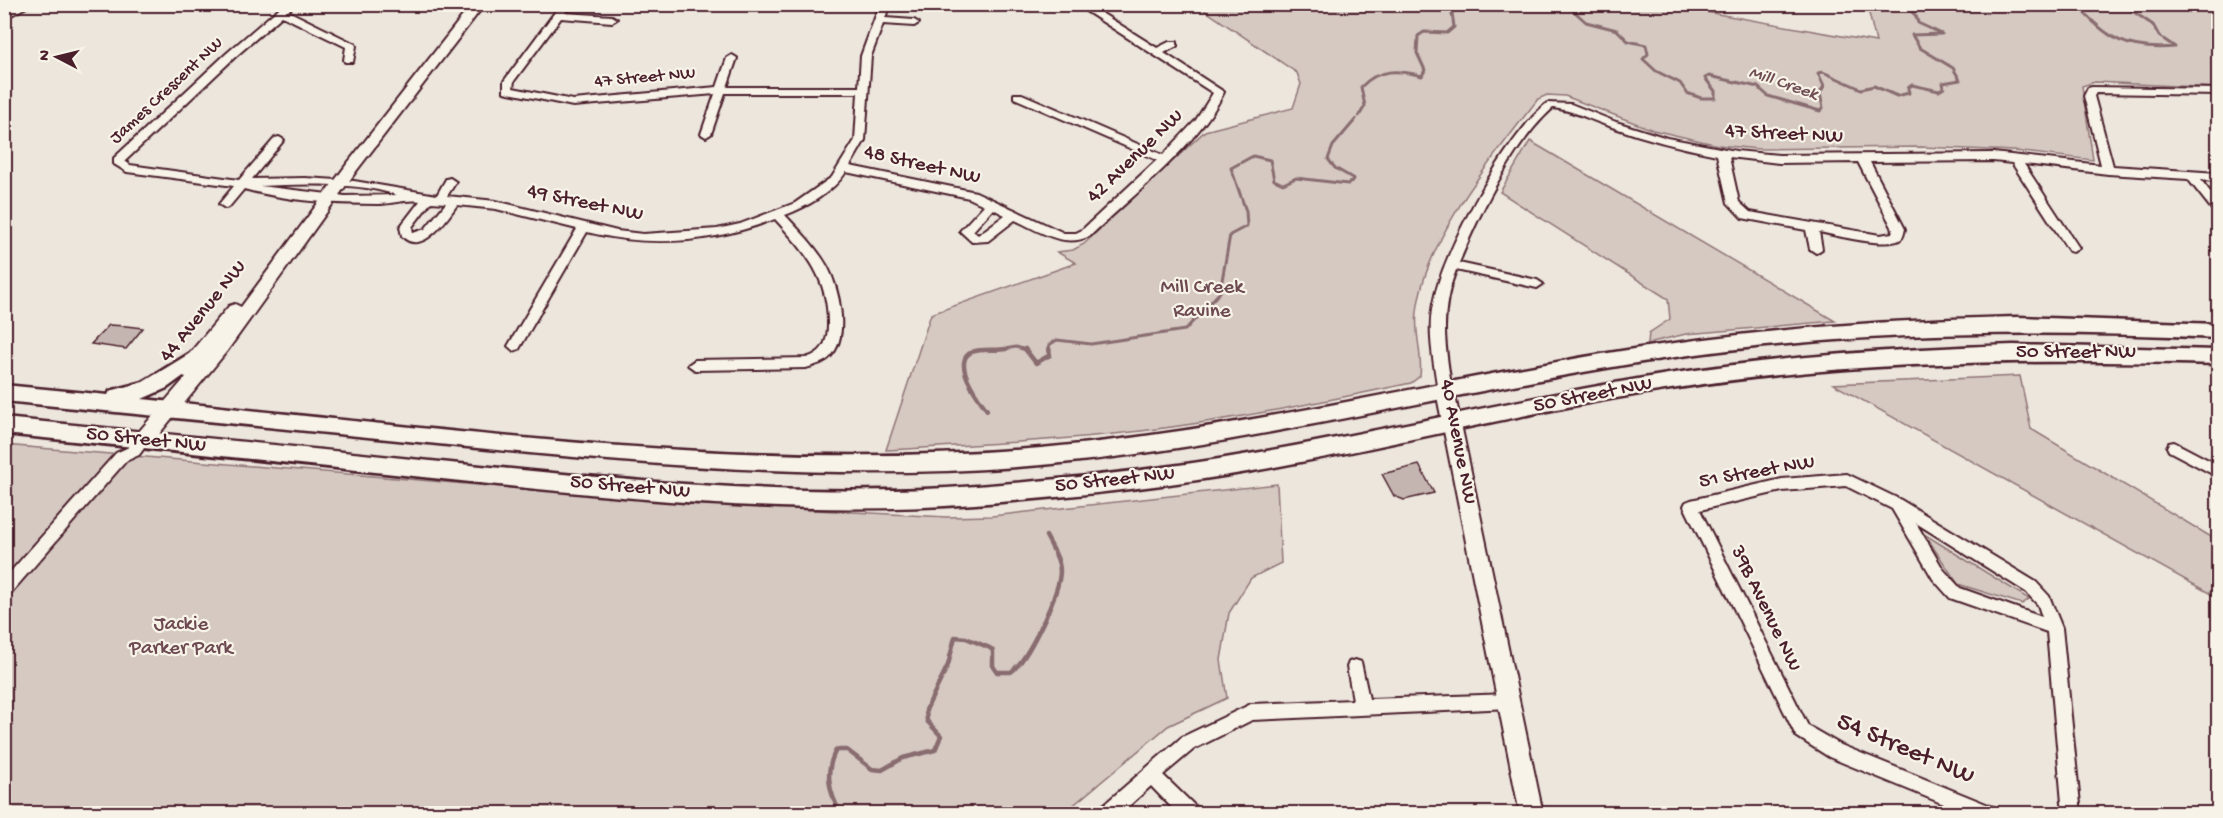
<svg xmlns="http://www.w3.org/2000/svg" width="2223" height="818" font-family="'Gochi Hand',sans-serif">
  <style>
    .green { fill: #d5c9c2; stroke: #907476; stroke-width: 1.5 }
    .lines { fill: none; stroke-linecap: round; stroke-linejoin: round }
    .stream-far1 { stroke: #896c6f; stroke-width: 3 }
    .stream { stroke: #896c6f; stroke-width: 4.5 }
    .building { fill: #c4b5b0; stroke: #4a1f2b; stroke-width: 1.5 }
    .street-casing { stroke: #4a1f2b; stroke-width: 4 }
    .secondary-casing { stroke: #4a1f2b; stroke-width: 4 }
    .primary-casing { stroke: #4a1f2b; stroke-width: 5 }
    .street { fill: #f7f3e8; fill-rule: evenodd }
    .secondary { fill: #f7f3e8; fill-rule: evenodd }
    .primary { fill: #f7f3e8; fill-rule: evenodd }
    .labels { text-anchor: middle; dominant-baseline: central; stroke-width: 4.5; stroke-linejoin: round; paint-order: stroke }
    .far-street-label { font-size: 18px; fill: #4a1f2b; stroke: #f7f3e8 }
    .far-water-label { font-size: 18px; font-style: italic; fill: #6f4c53; stroke: #f7f3e8 }
    .street-label { font-size: 21px; fill: #4a1f2b; stroke: #f7f3e8 }
    .park-label { font-size: 21px; fill: #6d4a51; stroke: #f7f3e8 }
    .near-street-label { font-size: 26px; fill: #4a1f2b; stroke: #f7f3e8 }
  </style>
  <rect width="100%" height="100%" fill="#ece6dd"/>
  <filter id="ink" filterUnits="userSpaceOnUse"><feTurbulence type="fractalNoise" baseFrequency=".0167" numOctaves="2"/><feDisplacementMap in="SourceGraphic" scale="12" xChannelSelector="R" yChannelSelector="G"/><feConvolveMatrix kernelMatrix="1 2 1 2 8 2 1 2 1" color-interpolation-filters="sRGB"/></filter>
  <g filter="url(#ink)">
    <!-- green -->
    <g class="green">
      <path d="M1295 5 1304 10 1305 4 1666 5 1876 42 1867 5H2218V88L2095 82 2082 86 2093 160 2014 151 1921 147 1758 149 1718 145 1653 130 1565 96 1547 95 1538 99C1493 157 1425 238 1417 312 1414 333 1423 355 1420 376L1411 383C1321 402 1232 420 1141 431 1056 441 971 445 886 450L931 314 1076 263 1057 252 1073 250 1084 244 1205 131 1293 108 1301 84 1297 73 1197 5Z"/>
      <path d="M1530 141 1835 321 1686 334 1648 343 1649 333 1670 319 1668 299 1500 192Z"/>
      <path d="M2020 376 2031 429 2218 541V598L1833 384Z"/>
      <path d="M4 445 702 504 946 517 992 516 1277 484 1281 563 1251 578 1229 613 1221 660 1227 698 1168 726 1064 813H5Z"/>
      <path d="M1924 534 2029 599 2022 604 1958 584Z"/>
    </g>
    <g class="lines">
      <!-- stream-far1 -->
      <g class="stream-far1">
        <path d="M1566 4 1586 22 1617 30 1628 41 1646 45 1648 54 1643 59 1656 71 1680 83 1687 93 1701 98H1715V91L1705 78 1709 76 1758 87 1768 96 1820 111 1823 108 1820 93 1824 86 1818 73 1823 72 1861 89 1874 86 1897 96 1909 93 1908 88 1912 85 1939 91 1944 88 1943 83 1960 80 1953 68 1920 48 1912 35 1942 34 1918 23 1916 16 1909 9 1921 4"/>
        <path d="M2076 4C2107 39 2126 51 2175 47L2159 36 2153 25 2122 4"/>
        <path d="M1359 116 1365 106 1361 87C1379 68 1398 70 1422 76L1425 70 1417 53 1418 36 1424 32 1447 33 1454 27 1452 13 1442 4"/>
        <path d="M999 350 1016 347 1026 350"/>
        <path d="M1050 350 1049 345 1057 340 1091 344 1185 330 1220 292 1230 235 1247 226 1246 211 1231 168 1253 156 1270 160 1274 180 1283 184 1296 178 1348 184 1354 179 1335 168 1328 159 1333 146 1356 119"/>
      </g>
      <!-- stream -->
      <g class="stream">
        <path d="M1025 349 1036 363 1050 355 1049 349"/>
        <path d="M987 410C979 399 950 361 972 352 982 348 995 351 1006 349"/>
        <path d="M841 814C829 793 824 772 836 750H847L872 769 882 770 903 758 935 750 941 736 927 721 926 710 948 665 955 637 966 638 990 648 993 651V666L997 672H1011C1028 660 1060 592 1060 571 1060 559 1051 546 1046 536"/>
      </g>
    </g>
    <!-- building -->
    <g class="building">
      <path d="M109 325 126 326 143 328 126 349 91 344Z"/>
      <path d="M1419 465 1434 493 1404 500 1394 496 1382 474Z"/>
    </g>
    <g class="lines">
      <!-- street casing -->
      <g class="street-casing">
        <g id="street">
          <path d="M284 4H295L288 11 355 44 356 46 353 62H345L344 60 346 47 282 16 235 57 125 161 130 165 239 180 275 138 279 137 284 140 252 179 305 178 354 181 437 195 446 179 450 178 456 182 447 196 496 201 617 231 643 234 717 229 740 224 795 203 832 177 855 140 858 93H725L711 134 706 137 701 134 715 94 573 106 504 92V81L561 4H571L565 13 612 16 617 19 612 22 561 18 514 81 513 88 573 100 717 87 727 58 732 55 737 58 727 87H859L861 56 880 4H890L885 18 914 20 919 23 914 26 883 24 871 56 865 140 850 166 976 192 1064 233H1076L1082 230 1157 160 1014 98V94H1022L1163 155 1196 120 1213 93 1075 4H1087L1157 48 1169 42H1177V46L1164 53 1224 92C1201 142 1131 197 1090 236 1064 249 1039 231 1015 220L988 241 972 242 960 231 984 205 969 198 846 172C833 192 807 207 785 215 800 231 816 247 827 266 839 288 850 335 831 356 825 363 815 365 806 368L695 370 688 365 695 360 806 358C822 353 827 344 828 327 829 278 807 254 775 219 713 243 652 248 587 232L519 349 514 351 508 346 577 229 496 209 457 205C447 219 422 257 402 236L400 227 420 201C406 199 392 204 378 204 334 204 286 201 244 189L229 207 225 208 219 204 234 186 127 172 114 164V158L227 53ZM260 186C302 184 357 182 397 195L345 196ZM431 202 446 203 425 229 413 233 412 227ZM993 209 1005 215 978 235 973 231Z"/>
          <path d="M2092 87 2218 89V95L2096 93 2094 96 2113 166 2218 173V181L2201 180 2218 202V213L2214 212 2188 179 2108 174 2024 164 2079 248 2073 252 2069 251 2012 163 1993 161 1870 162 1905 229C1904 232 1904 235 1902 238 1891 250 1835 235 1819 232L1822 249 1816 253 1810 249 1806 230 1742 218 1728 203 1717 155C1681 148 1646 139 1612 127 1592 121 1574 110 1553 108 1514 142 1479 214 1459 263L1537 280 1543 284 1537 288 1456 270C1439 313 1445 347 1452 391L1445 396 1438 391C1434 363 1427 332 1433 304 1442 252 1506 137 1547 103L1571 104 1616 122 1667 138 1736 151 1779 155 1993 153 2101 165 2084 96 2088 88ZM1729 157 1779 163 1858 162 1893 229 1892 233 1880 235 1750 212 1739 202Z"/>
          <path d="M143 435 148 436 150 440 139 455 126 461 9 595 4 596V579L116 453 129 447 138 436Z"/>
          <path d="M2174 442 2218 465V477L2169 451 2167 447 2169 443Z"/>
          <path d="M1847 474 1901 500 2036 582 2049 596 2062 628 2081 814H2063L2047 632 1950 598 1933 579 1892 509 1846 486 1782 491 1700 510 1808 726 1841 745 1996 808 1998 814H1968L1829 757 1796 736 1684 506 1686 502 1691 500 1782 479ZM1916 523 2026 592 2038 605 2042 617 1960 588 1943 569Z"/>
          <path d="M1355 660 1361 662 1369 699 1510 694 1516 696 1518 701 1516 706 1510 708 1252 720 1194 749 1163 775 1197 808 1199 814H1178L1151 786 1120 814H1098L1100 808 1182 737 1245 707 1251 704 1353 700 1347 667 1349 662Z"/>
        </g>
      </g>
      <!-- secondary casing -->
      <g class="secondary-casing">
        <g id="secondary">
          <path d="M15 4H32L4 19V10Z"/>
          <path d="M472 4H485L357 170 227 351 150 445 143 447 136 445 134 440 136 435 186 377 180 375 177 370 180 365 229 306 235 304 241 307 347 164Z"/>
          <path d="M1445 384 1451 386 1454 391 1543 814H1520L1436 391 1439 386Z"/>
        </g>
      </g>
      <!-- primary casing -->
      <g class="primary-casing">
        <g id="primary">
          <path d="M2017 317 2218 324V338C2039 330 1861 331 1682 356 1468 387 1258 445 1042 465 837 483 632 464 428 443 287 429 146 415 4 401V385L108 395 110 391 143 382 197 349 204 351 207 356 204 361 167 388 142 399C440 428 741 473 1041 448 1230 431 1415 386 1602 354 1739 331 1877 320 2017 317Z"/>
          <path d="M2013 345 2218 350V364C2035 359 1853 360 1671 389 1531 410 1393 446 1253 471 1162 487 1068 497 975 504 804 517 632 499 461 481 309 465 157 449 4 434V418C156 433 308 448 460 464 631 481 804 499 977 486 1068 479 1159 470 1249 454 1390 430 1528 396 1668 374 1783 356 1897 349 2013 345Z"/>
        </g>
      </g>
      <!-- street -->
      <use href="#street" class="street"/>
      <!-- secondary -->
      <use href="#secondary" class="secondary"/>
      <!-- primary -->
      <use href="#primary" class="primary"/>
    </g>
  </g>
  <g class="labels">
    <!-- far-street labels -->
    <g class="far-street-label">
      <text transform="translate(645 78) rotate(-5)">47 Street NW</text>
      <text transform="translate(167 91) rotate(-43)">James Crescent NW</text>
    </g>
    <!-- far-water labels -->
    <g class="far-water-label">
      <text transform="translate(1783 84) rotate(19)">Mill Creek</text>
    </g>
    <!-- street labels -->
    <g class="street-label">
      <text transform="translate(1784 135) rotate(3)">47 Street NW</text>
      <text transform="translate(1136 157) rotate(-44)">42 Avenue NW</text>
      <text transform="translate(922 166) rotate(13)">48 Street NW</text>
      <text transform="translate(585 204) rotate(12)">49 Street NW</text>
      <text transform="translate(204 312) rotate(-51)">44 Avenue NW</text>
      <text x="2076" y="353">50 Street NW</text>
      <text transform="translate(1593 396) rotate(-11)">50 Street NW</text>
      <text transform="translate(146 441) rotate(6)">50 Street NW</text>
      <text transform="translate(1457 442) rotate(79)">40 Avenue NW</text>
      <text transform="translate(1757 473) rotate(-10)">51 Street NW</text>
      <text transform="translate(1115 481) rotate(-6)">50 Street NW</text>
      <text transform="translate(630 488) rotate(5)">50 Street NW</text>
      <text transform="translate(1765 609) rotate(64)">39B Avenue NW</text>
    </g>
    <!-- park labels -->
    <g class="park-label">
      <text x="1202" y="288">Mill Creek<tspan x="1202" dy="24">Ravine</tspan></text>
      <text x="181" y="625">Jackie<tspan x="181" dy="24">Parker Park</tspan></text>
    </g>
    <!-- near-street labels -->
    <g class="near-street-label">
      <text transform="translate(1905 750) rotate(23)">54 Street NW</text>
    </g>
  </g>
  <!-- margin -->
  <rect width="2223" height="818" fill="none" stroke="#f7f3e8" stroke-width="24"/>
  <rect x="12" y="12" width="2199" height="794" fill="none" stroke="#4a1f2b" stroke-width="2" filter="url(#ink)"/>
  <!-- north arrow -->
  <g transform="translate(57 57) rotate(277)" stroke="#f7f3e8" stroke-width="4.5" paint-order="stroke">
  <path d="M0-4.5L10 22L0 15L-10 22Z" fill="#4a1f2b"/>
  <text y="-9" font-size="16" font-weight="bold" text-anchor="middle" fill="#4a1f2b">N</text>
  </g>
</svg>
